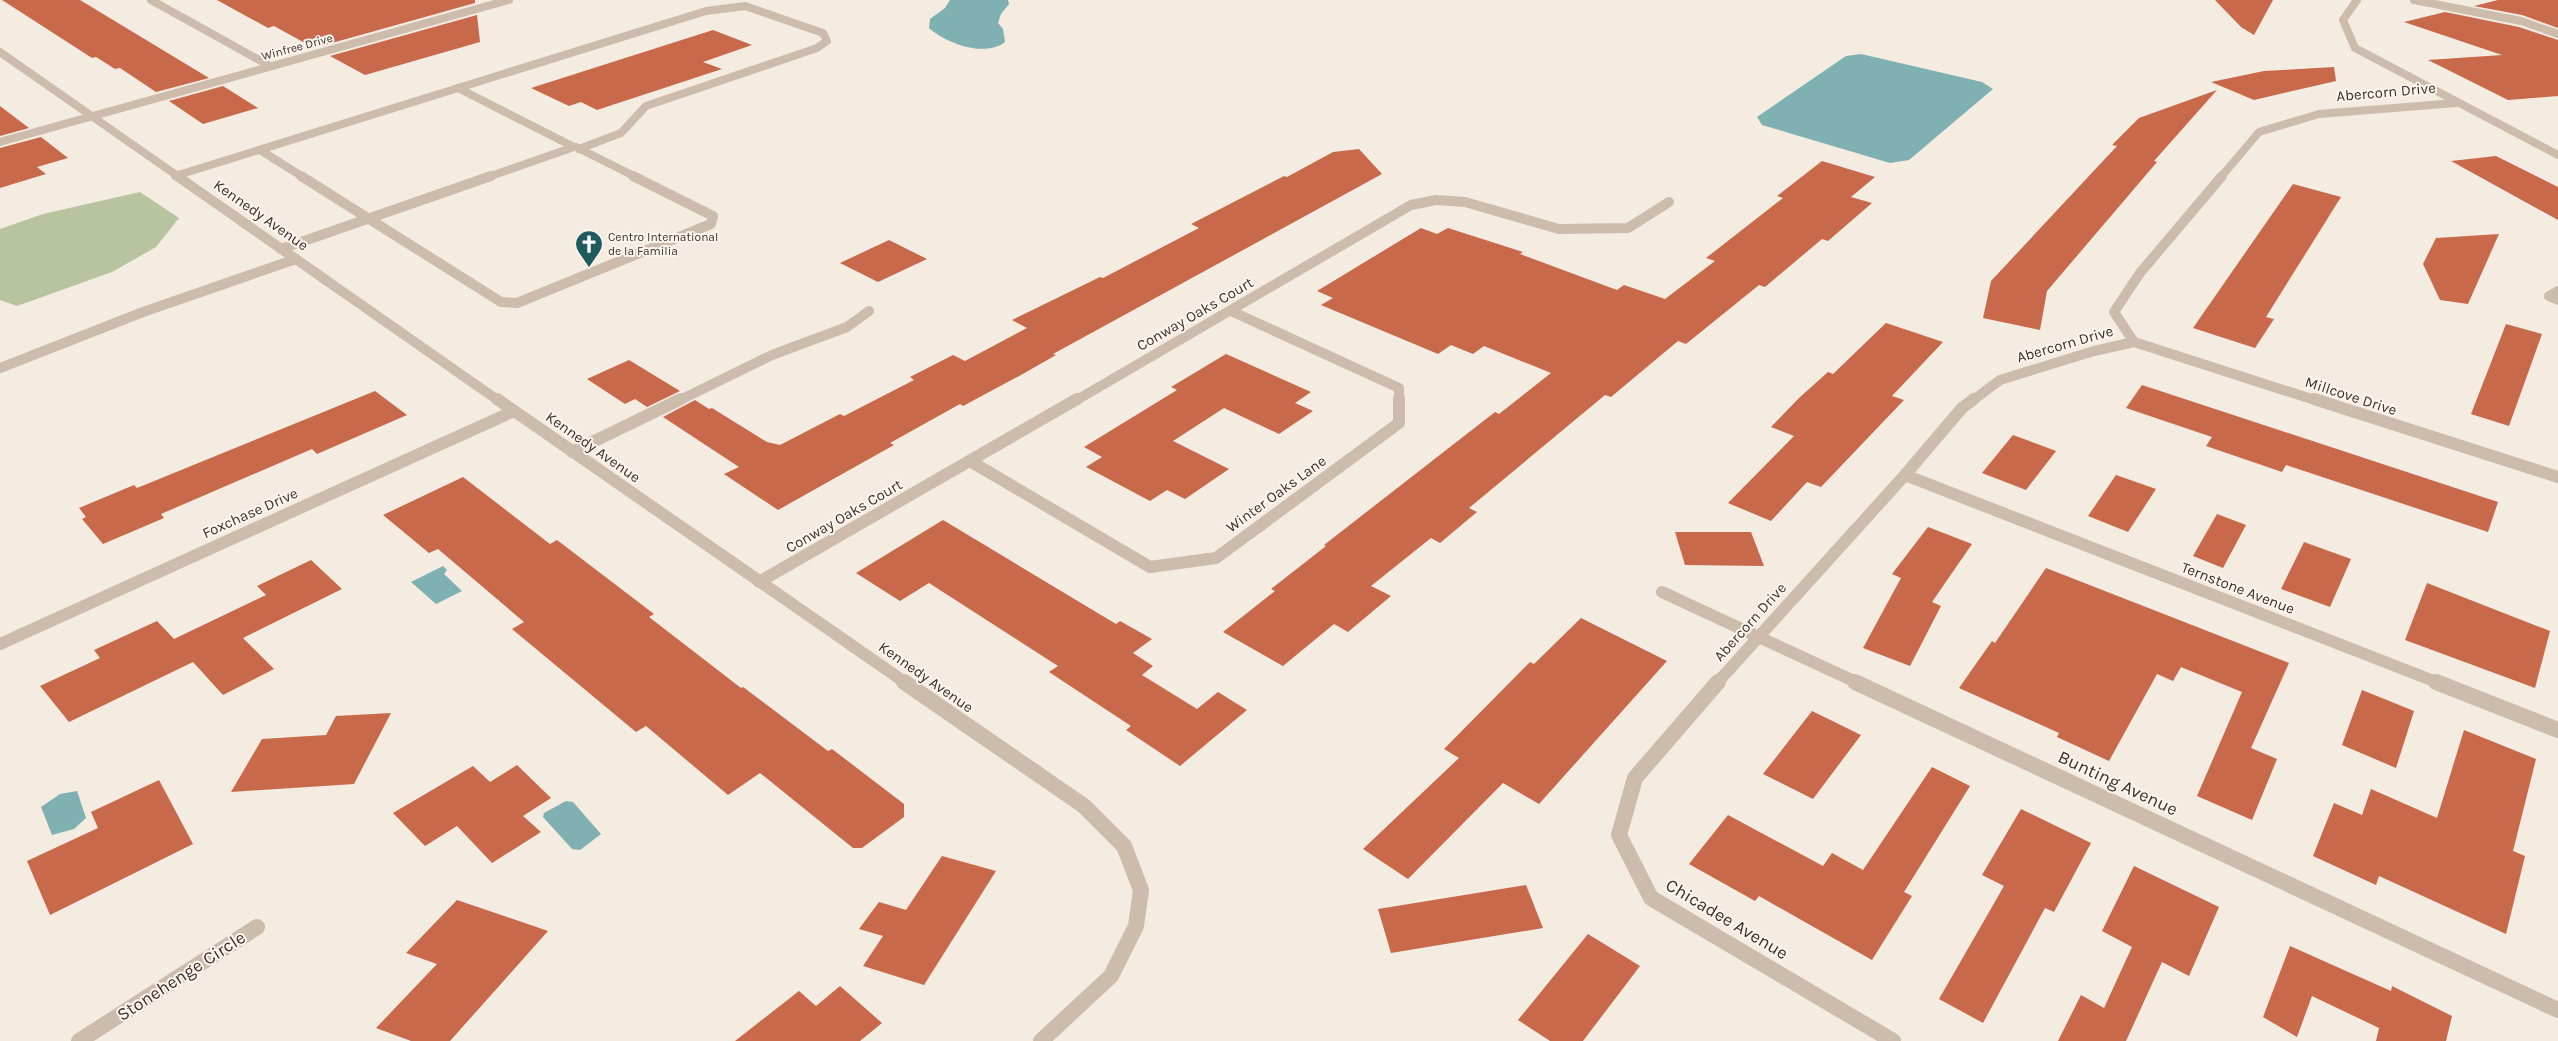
<svg xmlns="http://www.w3.org/2000/svg" width="2558" height="1041" font-family="Karla,sans-serif">
  <style>
    .green { fill: #b8c4a0 }
    .water { fill: #7fb0b2 }
    .building { fill: #c8694b }
    .lines { fill: none; stroke-linecap: round; stroke-linejoin: round }
    .service-far2 { stroke: #cdbbac; stroke-width: 8 }
    .service-far1 { stroke: #cdbbac; stroke-width: 10 }
    .service { stroke: #cdbbac; stroke-width: 12 }
    .minor-far3 { stroke: #cdbbac; stroke-width: 8 }
    .minor-far2 { stroke: #cdbbac; stroke-width: 10 }
    .minor-far1 { stroke: #cdbbac; stroke-width: 12 }
    .minor { stroke: #cdbbac; stroke-width: 16 }
    .tertiary-far3 { stroke: #cdbbac; stroke-width: 8 }
    .tertiary-far2 { stroke: #cdbbac; stroke-width: 10 }
    .tertiary-far1 { stroke: #cdbbac; stroke-width: 12 }
    .tertiary { stroke: #cdbbac; stroke-width: 16 }
    .labels { text-anchor: middle; dominant-baseline: central; stroke-width: 4; stroke-linejoin: round; paint-order: stroke }
    .far-street-label { font-size: 12px; fill: #3b302b; stroke: #fbf5ee }
    .far-poi-label { font-size: 12px; fill: #3b302b; stroke: #fbf5ee; text-anchor: start }
    .street-label { font-size: 15px; fill: #3b302b; stroke: #fbf5ee }
    .near-street-label { font-size: 18px; fill: #3b302b; stroke: #fbf5ee }
  </style>
  <rect width="100%" height="100%" fill="#f4ebe1"/>
  <!-- green -->
  <path class="green" d="M140 192 179 218 156 247 112 272 17 306 0 300V229L43 214Z"/>
  <!-- water -->
  <g class="water">
    <path d="M950 0H1008L1009 4 1001 14 998 23 1003 29 1005 42C984 58 946 43 929 28L930 19 945 8Z"/>
    <path d="M1861 54 1982 82 1993 89 1909 160 1890 163 1762 125 1757 117 1846 56Z"/>
    <path d="M443 566 447 570 444 574 462 591 436 604 411 582Z"/>
    <path d="M77 791 86 818 74 829 52 835 41 807 60 794Z"/>
    <path d="M566 801 573 802 601 834 580 850 572 849 543 817 544 813Z"/>
  </g>
  <!-- building -->
  <g class="building">
    <path d="M2 0H80L209 78 156 92 120 68 115 69 96 57 92 58Z"/>
    <path d="M217 0H475V3L314 48 274 26 268 28Z"/>
    <path d="M2215 0H2273L2254 35 2241 27Z"/>
    <path d="M2498 0H2558V28L2522 15 2474 6Z"/>
    <path d="M2445 12 2519 27 2558 40V96L2508 100 2428 60 2502 55 2404 22Z"/>
    <path d="M477 15 480 42 365 75 330 56Z"/>
    <path d="M713 30 752 45 703 62 722 69 597 110 581 102 569 106 531 88Z"/>
    <path d="M2334 67 2336 81 2254 100 2211 82 2264 71Z"/>
    <path d="M223 86 258 108 203 124 169 101Z"/>
    <path d="M2217 90 2154 161 2157 162 2047 291 2040 330 1983 318 1991 281 2117 146 2112 145 2139 118Z"/>
    <path d="M0 106 29 128 0 136Z"/>
    <path d="M41 137 68 158 37 167 46 174 0 188V148Z"/>
    <path d="M1359 149 1382 174 1053 354 1056 355 1021 375 963 406 960 404 890 443 894 445 778 510 724 474 739 467 663 417 695 400 709 409 712 408 767 442 780 445 840 414 844 416 914 380 910 377 953 355 965 361 1027 328 1012 320 1100 277 1103 278 1199 228 1191 224 1284 176 1287 177 1333 152Z"/>
    <path d="M2496 156 2558 187V220L2451 161Z"/>
    <path d="M1822 161 1875 177 1851 197 1872 203 1828 241 1822 239 1765 287 1759 285 1686 344 1678 341 1611 397 1605 395 1469 508 1477 512 1440 543 1431 538 1371 586 1391 596 1348 632 1334 624 1283 666 1223 632 1275 591 1271 589 1326 546 1324 545 1495 412 1499 414 1551 373 1484 346 1473 354 1451 345 1438 354 1321 305 1333 298 1317 291 1421 228 1437 234 1448 228 1523 252 1520 254 1617 290 1624 285 1665 299 1715 261 1706 258 1783 198 1777 196Z"/>
    <path d="M2293 184 2341 197 2266 317 2274 319 2255 348 2193 328Z"/>
    <path d="M2499 234 2468 304 2440 300 2423 264 2436 238Z"/>
    <path d="M889 240 927 259 878 282 840 263Z"/>
    <path d="M1886 323 1943 342 1892 396 1904 400 1821 487 1807 482 1771 521 1728 503 1794 436 1771 427 1799 398 1828 372 1833 374Z"/>
    <path d="M2506 324 2542 334 2509 426 2471 414Z"/>
    <path d="M1226 354 1311 392 1295 403 1313 411 1279 434 1224 408 1173 441 1229 469 1185 499 1167 490 1150 501 1086 467 1102 457 1084 447 1177 390 1171 387Z"/>
    <path d="M629 360 680 391 647 407 635 399 625 404 587 379Z"/>
    <path d="M2142 385 2498 502 2488 532 2286 465 2282 472 2206 446 2212 437 2126 408Z"/>
    <path d="M375 391 407 415 317 454 312 449 161 514 164 518 103 544 82 519 86 517 79 508 134 485 137 488Z"/>
    <path d="M2013 435 2056 451 2026 490 1982 473Z"/>
    <path d="M2116 475 2156 489 2128 532 2088 516Z"/>
    <path d="M463 477 550 544 557 540 654 614 649 617 741 688 743 687 828 751 832 749 904 804V817L862 848H853L760 773 728 795 646 726 636 732 512 629 524 622 438 549 429 553 383 515Z"/>
    <path d="M2217 514 2246 525 2223 568 2193 556Z"/>
    <path d="M943 520 1116 624 1120 621 1152 639 1133 653 1153 666 1142 675 1197 709 1218 692 1247 710 1180 766 1126 730 1131 726 1049 672 1058 666 929 583 900 601 856 573Z"/>
    <path d="M1928 527 1972 544 1932 602 1941 606 1910 666 1863 648 1901 578 1892 574Z"/>
    <path d="M1675 532H1751L1764 566 1685 565Z"/>
    <path d="M2304 542 2351 559 2330 607 2281 589Z"/>
    <path d="M311 560 342 589 243 638 274 669 223 695 193 662 69 722 40 686 100 658 94 650 157 621 174 639 266 595 257 586Z"/>
    <path d="M2046 568 2289 663 2251 748 2277 759 2252 820 2197 796 2242 692 2181 667 2173 681 2157 674 2109 761 2057 737 2059 733 1959 688 1992 641 1995 643Z"/>
    <path d="M2427 583 2550 631 2535 688 2405 640Z"/>
    <path d="M1581 618 1667 661 1539 804 1503 783 1408 879 1363 849 1459 758 1444 749 1530 662 1534 664Z"/>
    <path d="M2362 690 2414 711 2396 768 2342 745Z"/>
    <path d="M1812 711 1861 735 1813 799 1763 774Z"/>
    <path d="M391 713 354 784 231 792 262 739 326 735 336 716Z"/>
    <path d="M2464 730 2536 759 2513 851 2525 856 2506 934 2379 876 2376 885 2313 856 2334 803 2362 815 2371 789 2437 818Z"/>
    <path d="M517 765 551 798 523 816 541 832 492 863 457 826 425 846 393 813 473 766 490 782Z"/>
    <path d="M1932 767 1970 786 1904 892 1912 896 1872 960 1759 896 1755 901 1689 864 1728 815 1823 866 1832 853 1863 870Z"/>
    <path d="M159 780 193 844 50 915 27 861 98 828 91 812Z"/>
    <path d="M2021 809 2091 843 2054 912 2045 908 1983 1023 1939 999 2004 886 1982 875Z"/>
    <path d="M942 856 996 871 924 985 863 966 883 936 859 929 879 902 906 910Z"/>
    <path d="M2134 866 2219 907 2189 976 2162 962 2126 1041H2058L2081 995 2104 1008 2132 947 2102 931Z"/>
    <path d="M1526 885 1543 928 1391 953 1378 909Z"/>
    <path d="M457 900 548 931 450 1041H411L376 1028 437 964 406 953Z"/>
    <path d="M1588 934 1640 966 1583 1041H1550L1518 1020Z"/>
    <path d="M2290 946 2391 991 2392 986 2452 1016 2446 1041H2376L2379 1028 2312 996 2297 1037 2263 1017Z"/>
    <path d="M840 986 882 1023 860 1041H735L799 991 816 1006Z"/>
  </g>
  <g class="lines">
    <!-- service-far2 -->
    <g class="service-far2">
      <path d="M458 88 574 147 488 177"/>
      <path d="M576 147 636 177"/>
      <path d="M260 150 303 177"/>
      <path d="M175 176 706 11 745 6 823 33 827 41 817 48 646 106 621 133 579 149"/>
    </g>
    <!-- service-far1 -->
    <g class="service-far1">
      <path d="M301 176 501 302 517 303 711 224 713 216 633 176"/>
      <path d="M281 249 491 176"/>
      <path d="M0 368 143 312 296 259"/>
      <path d="M678 401 772 355 847 327 869 311"/>
    </g>
    <!-- service -->
    <path class="service" d="M572 452 681 399"/>
    <!-- minor-far3 -->
    <g class="minor-far3">
      <path d="M151 0 270 66"/>
      <path d="M2357 0 2343 20 2355 48 2558 155"/>
      <path d="M2414 0 2521 21 2558 34"/>
      <path d="M0 142 509 0"/>
      <path d="M2221 177 2259 132 2319 114 2456 103"/>
    </g>
    <!-- minor-far2 -->
    <g class="minor-far2">
      <path d="M2558 291 2549 296 2558 300"/>
      <path d="M1231 311 1399 388V401"/>
      <path d="M2134 342 2114 312 2140 273 2222 176"/>
      <path d="M2134 342 2318 401"/>
      <path d="M1075 401 1411 205 1436 200 1465 202 1559 229 1628 228 1669 202"/>
      <path d="M1972 401 2000 380 2094 351 2134 342"/>
    </g>
    <!-- minor-far1 -->
    <g class="minor-far1">
      <path d="M2314 399 2558 477"/>
      <path d="M970 461 1150 567 1216 558 1399 423V399"/>
      <path d="M1905 475 2439 683"/>
      <path d="M759 582 1077 399"/>
      <path d="M1662 592 1858 683"/>
      <path d="M0 644 514 411"/>
      <path d="M1717 683 1905 475 1962 408 1974 399"/>
    </g>
    <!-- minor -->
    <g class="minor">
      <path d="M1718 682 1635 778 1619 835 1651 898 1893 1041"/>
      <path d="M1855 682 2558 1010"/>
      <path d="M2436 682 2558 730"/>
      <path d="M79 1041 257 927"/>
    </g>
    <!-- tertiary-far3 -->
    <path class="tertiary-far3" d="M0 52 179 177"/>
    <!-- tertiary-far2 -->
    <path class="tertiary-far2" d="M177 176 499 401"/>
    <!-- tertiary-far1 -->
    <path class="tertiary-far1" d="M497 399 906 683"/>
    <!-- tertiary -->
    <path class="tertiary" d="M904 682 1084 806 1124 846 1141 890 1136 926 1111 976 1041 1041"/>
  </g>
  <!-- icons -->
  <defs>
    <g id="church-pin" transform="scale(1.4375)"><path d="M0 17L-7.5 6A9.5 9.5 0 1 1 7.5 6Z" fill="#1f5a5e" stroke="#fbf5ee"/><path d="M-1.2-6h2.4v3.5h3.3v2.4h-3.3V6h-2.4V-.1h-3.3v-2.4h3.3Z" fill="#fff"/></g>
  </defs>
  <g fill-rule="evenodd">
    <use href="#church-pin" x="589" y="244"/>
  </g>
  <g class="labels">
    <!-- far-street labels -->
    <g class="far-street-label">
      <text transform="translate(297 47) rotate(-15)">Winfree Drive</text>
    </g>
    <!-- far-poi labels -->
    <g class="far-poi-label">
      <text x="608" y="237">Centro International<tspan x="608" dy="14">de la Familia</tspan></text>
    </g>
    <!-- street labels -->
    <g class="street-label">
      <text transform="translate(2386 92) rotate(-5)">Abercorn Drive</text>
      <text transform="translate(261 215) rotate(35)">Kennedy Avenue</text>
      <text transform="translate(1195 314) rotate(-30)">Conway Oaks Court</text>
      <text transform="translate(2065 344) rotate(-16)">Abercorn Drive</text>
      <text transform="translate(2351 396) rotate(18)">Millcove Drive</text>
      <text transform="translate(593 447) rotate(35)">Kennedy Avenue</text>
      <text transform="translate(1276 494) rotate(-36)">Winter Oaks Lane</text>
      <text transform="translate(250 513) rotate(-24)">Foxchase Drive</text>
      <text transform="translate(844 516) rotate(-30)">Conway Oaks Court</text>
      <text transform="translate(2238 588) rotate(21)">Ternstone Avenue</text>
      <text transform="translate(1750 622) rotate(-48)">Abercorn Drive</text>
      <text transform="translate(926 677) rotate(35)">Kennedy Avenue</text>
    </g>
    <!-- near-street labels -->
    <g class="near-street-label">
      <text transform="translate(2118 783) rotate(25)">Bunting Avenue</text>
      <text transform="translate(1727 919) rotate(31)">Chicadee Avenue</text>
      <text transform="translate(181 976) rotate(-33)">Stonehenge Circle</text>
    </g>
  </g>
</svg>
